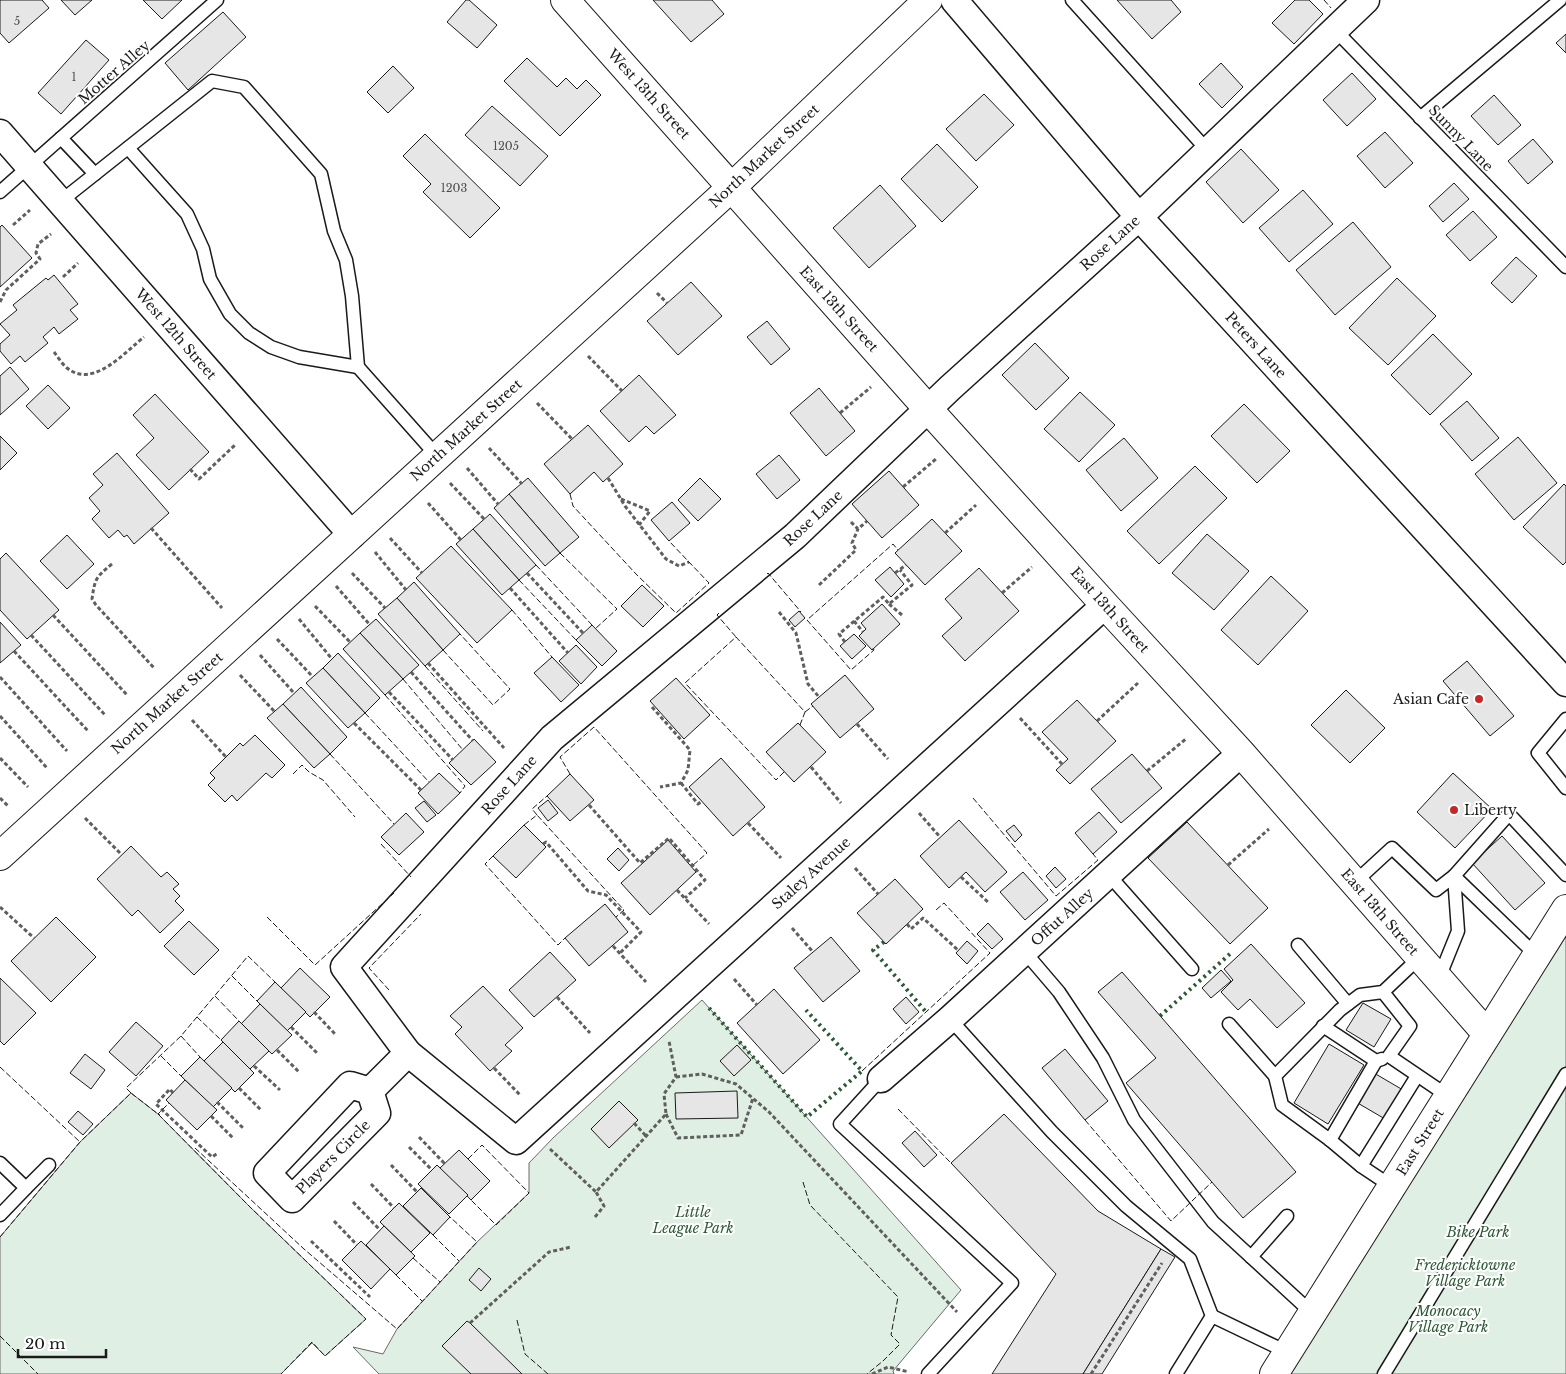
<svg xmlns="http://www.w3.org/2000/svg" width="1566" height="1374" font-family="'Libre Baskerville',serif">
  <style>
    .green { fill: #e0efe3; stroke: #6a6a6a }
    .building { fill: #e6e6e6; stroke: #1a1a1a }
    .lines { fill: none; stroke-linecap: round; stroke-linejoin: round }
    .lane-casing { stroke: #1a1a1a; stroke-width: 15 }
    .street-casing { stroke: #1a1a1a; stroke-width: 29 }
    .secondary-casing { stroke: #1a1a1a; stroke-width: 30 }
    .primary-casing { stroke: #1a1a1a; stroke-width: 30 }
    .path { stroke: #5f5f5f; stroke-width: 3; stroke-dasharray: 4 2.5; stroke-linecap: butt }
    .lane { stroke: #fff; stroke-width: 12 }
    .street { stroke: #fff; stroke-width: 26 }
    .secondary { stroke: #fff; stroke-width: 28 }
    .primary { stroke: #fff; stroke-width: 28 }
    .hedge { stroke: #2b5a34; stroke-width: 4; stroke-dasharray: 2.5 4; stroke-linecap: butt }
    .fence { stroke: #1a1a1a; stroke-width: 1; stroke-dasharray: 6 2.5; stroke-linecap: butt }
    .poi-dot { fill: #c62828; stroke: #fff; stroke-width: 2 }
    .labels { text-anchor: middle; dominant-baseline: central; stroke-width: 4; stroke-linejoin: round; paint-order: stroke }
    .number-label { font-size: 11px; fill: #4d4d4d }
    .street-label { font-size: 14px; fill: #1a1a1a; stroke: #fff }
    .poi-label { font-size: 14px; fill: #1a1a1a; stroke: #fff; text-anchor: end }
    .park-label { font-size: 14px; font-style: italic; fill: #2b5a34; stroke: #fff }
  </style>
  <rect width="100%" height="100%" fill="#fff"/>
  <!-- green -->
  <g class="green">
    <path d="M1566 910V1374H1287Z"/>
    <path d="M702 1000 961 1290 893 1371 894 1374H379L353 1347 383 1354 397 1329 477 1242 529 1193V1163L553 1138Z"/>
    <path d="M131 1093 158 1114 250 1207 366 1319 325 1356 312 1343 281 1374H0V1237L80 1142Z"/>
  </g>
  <!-- building -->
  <g class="building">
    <path d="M0 0H42L49 8 9 43 0 33Z"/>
    <path d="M61 0H92L75 15Z"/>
    <path d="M143 0H182L162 19Z"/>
    <path d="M466 0H469L497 25 477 48 447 22Z"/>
    <path d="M653 0H712L724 14 691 42Z"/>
    <path d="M1117 0H1171L1181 12 1152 39Z"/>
    <path d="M1295 0H1309L1323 14 1294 44 1272 23Z"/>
    <path d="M223 12 246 37 188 90 165 63Z"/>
    <path d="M1566 34V53L1556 43Z"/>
    <path d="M86 40 109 60 61 114 38 93Z"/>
    <path d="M527 58 557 87 566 78 577 89 586 80 601 95 560 136 504 81Z"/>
    <path d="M1221 63 1243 87 1222 108 1199 84Z"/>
    <path d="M393 66 414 88 388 113 367 92Z"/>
    <path d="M1352 73 1376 99 1347 126 1323 100Z"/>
    <path d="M984 94 1014 125 976 161 946 129Z"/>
    <path d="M1494 95 1521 125 1498 145 1471 116Z"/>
    <path d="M492 106 548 156 520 186 465 135Z"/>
    <path d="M1385 132 1413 163 1385 188 1357 156Z"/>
    <path d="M425 134 500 208 470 238 423 192 431 184 403 156Z"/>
    <path d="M1533 139 1553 162 1528 184 1508 161Z"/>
    <path d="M937 144 978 187 942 222 901 179Z"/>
    <path d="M1241 149 1279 190 1243 223 1206 182Z"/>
    <path d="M1454 183 1469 199 1443 222 1429 206Z"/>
    <path d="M880 185 916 226 869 268 833 228Z"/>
    <path d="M1303 190 1333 224 1289 262 1259 228Z"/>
    <path d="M1473 211 1497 237 1470 261 1446 235Z"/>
    <path d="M1353 222 1391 267 1335 315 1296 270Z"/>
    <path d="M2 225 32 258 0 287V227Z"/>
    <path d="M1516 257 1537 276 1512 303 1491 283Z"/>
    <path d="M54 275 78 304 70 310 78 319 59 334 54 327 43 337 48 343 25 362 20 356 11 364 0 351V344L10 335 0 324 17 310 13 305 46 278 48 280Z"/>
    <path d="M1397 278 1436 316 1388 365 1349 328Z"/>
    <path d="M691 282 722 316 678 355 647 321Z"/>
    <path d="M767 321 790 349 771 365 747 337Z"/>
    <path d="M1433 334 1472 374 1430 415 1391 375Z"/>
    <path d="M1035 343 1069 378 1036 410 1002 375Z"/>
    <path d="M10 367 29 389 0 415V376Z"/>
    <path d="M639 375 676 415 654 434 646 426 629 442 600 411Z"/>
    <path d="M48 385 70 408 48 429 26 406Z"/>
    <path d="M819 388 855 431 826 456 790 413Z"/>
    <path d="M1080 392 1115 425 1079 462 1044 429Z"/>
    <path d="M155 394 209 452 169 490 136 455 154 438 133 415Z"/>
    <path d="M1467 401 1499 438 1472 461 1440 424Z"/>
    <path d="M1244 404 1290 451 1257 483 1211 436Z"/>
    <path d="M588 425 623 464 603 482 594 472 570 494 544 464Z"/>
    <path d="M0 436 17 453 0 470Z"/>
    <path d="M1518 437 1557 483 1514 520 1475 474Z"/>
    <path d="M1124 438 1158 478 1121 511 1086 470Z"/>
    <path d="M117 453 169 513 134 544 127 535 124 537 118 530 109 538 92 519 100 511 89 498 103 485 93 474Z"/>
    <path d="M779 455 800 480 777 499 756 474Z"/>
    <path d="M1195 466 1227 498 1159 564 1127 531Z"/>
    <path d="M889 471 919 505 882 538 852 504Z"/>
    <path d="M528 478 579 537 560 553 509 494Z"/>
    <path d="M700 478 721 499 698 521 678 500Z"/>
    <path d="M1564 484 1566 486V562L1563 565 1523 527Z"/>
    <path d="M509 494 560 553 545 566 494 508Z"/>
    <path d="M672 502 690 523 669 541 651 520Z"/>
    <path d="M490 514 536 565 519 580 473 529Z"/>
    <path d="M932 519 962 551 925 585 895 553Z"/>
    <path d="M473 529 519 580 502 595 456 544Z"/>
    <path d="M1207 534 1249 571 1214 610 1172 573Z"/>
    <path d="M67 535 94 564 67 589 40 561Z"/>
    <path d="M451 546 512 610 477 643 416 578Z"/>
    <path d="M6 553 59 610 27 639 0 610V559Z"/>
    <path d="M890 567 904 584 891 597 875 580Z"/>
    <path d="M979 568 1019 611 965 661 942 636 962 618 945 599Z"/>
    <path d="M1271 576 1308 611 1258 665 1221 630Z"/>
    <path d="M414 582 460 634 443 650 397 598Z"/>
    <path d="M642 585 664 606 643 627 621 606Z"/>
    <path d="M397 598 443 650 425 666 378 614Z"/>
    <path d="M882 604 900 624 872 650 859 636 866 629 861 623Z"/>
    <path d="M799 611 805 618 795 627 789 620Z"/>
    <path d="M376 619 419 665 403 679 360 633Z"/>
    <path d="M0 622 21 645 0 663Z"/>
    <path d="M592 625 617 651 602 666 576 640Z"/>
    <path d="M360 633 403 679 385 695 343 649Z"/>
    <path d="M854 634 866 646 852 659 840 646Z"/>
    <path d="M576 645 597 667 581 684 559 661Z"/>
    <path d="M338 653 380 698 365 713 323 668Z"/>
    <path d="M552 657 579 685 561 702 534 673Z"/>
    <path d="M1467 661 1514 716 1490 736 1443 681Z"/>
    <path d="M323 668 365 713 348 728 306 683Z"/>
    <path d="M845 675 874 709 840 738 811 704Z"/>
    <path d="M676 678 710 715 684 739 650 701Z"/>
    <path d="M301 687 347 737 330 754 283 704Z"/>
    <path d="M1346 690 1385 728 1350 763 1311 725Z"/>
    <path d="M1077 700 1116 741 1070 784 1056 770 1068 759 1042 732Z"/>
    <path d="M283 704 330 754 314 768 267 718Z"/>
    <path d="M798 723 826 752 794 782 766 752Z"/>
    <path d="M255 735 285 765 272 778 266 773 237 801 232 795 225 802 208 785 215 778 210 773 240 743 243 746Z"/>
    <path d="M474 739 496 762 471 785 449 763Z"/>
    <path d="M1132 754 1162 788 1121 823 1091 789Z"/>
    <path d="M721 758 765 807 733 836 689 787Z"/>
    <path d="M439 773 460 793 438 814 418 793Z"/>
    <path d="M1453 773 1492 809 1455 848 1417 812Z"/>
    <path d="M570 774 594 800 570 821 547 796Z"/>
    <path d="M548 800 558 813 548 821 538 808Z"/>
    <path d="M424 801 436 815 427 822 415 808Z"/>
    <path d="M1099 812 1117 832 1093 854 1075 833Z"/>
    <path d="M406 813 424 832 399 855 381 837Z"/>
    <path d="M959 820 1007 872 985 892 966 872 949 888 920 856Z"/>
    <path d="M1187 822 1268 908 1230 944 1148 858Z"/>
    <path d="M524 825 546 847 516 878 493 856Z"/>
    <path d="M1014 825 1022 835 1015 842 1006 831Z"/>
    <path d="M1502 836 1545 883 1515 910 1472 863Z"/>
    <path d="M668 840 696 872 650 915 621 883Z"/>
    <path d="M131 846 161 877 167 872 179 884 173 889 180 896 175 901 184 910 160 933 138 910 132 916 97 879Z"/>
    <path d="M618 848 629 860 619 871 607 859Z"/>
    <path d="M1055 867 1066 879 1056 888 1046 876Z"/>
    <path d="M1023 872 1048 900 1025 920 1000 892Z"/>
    <path d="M895 879 923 909 886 944 857 913Z"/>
    <path d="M605 904 628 932 589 966 565 938Z"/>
    <path d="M56 917 96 957 51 1002 11 961Z"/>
    <path d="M189 921 219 950 194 975 164 946Z"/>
    <path d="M988 923 1003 939 992 949 977 934Z"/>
    <path d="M831 937 860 971 823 1002 794 968Z"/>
    <path d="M967 941 978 951 967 964 956 953Z"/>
    <path d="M1251 944 1305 1003 1277 1028 1250 999 1238 1010 1221 992 1233 980 1224 969Z"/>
    <path d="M550 952 576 980 534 1017 509 990Z"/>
    <path d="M300 968 330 997 310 1017 281 988Z"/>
    <path d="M1221 970 1231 981 1211 998 1202 988Z"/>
    <path d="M1122 972 1296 1172 1243 1218 1126 1083 1156 1058 1098 992Z"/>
    <path d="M0 978 36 1013 4 1045 0 1041Z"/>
    <path d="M275 982 306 1012 287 1031 257 1001Z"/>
    <path d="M483 986 523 1028 505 1045 512 1051 490 1071 455 1034 462 1027 450 1016Z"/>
    <path d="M774 989 820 1040 783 1074 737 1023Z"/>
    <path d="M906 997 919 1012 906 1024 893 1009Z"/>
    <path d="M1363 1003 1391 1019 1374 1047 1346 1030Z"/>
    <path d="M260 1004 292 1035 272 1054 241 1024Z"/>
    <path d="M239 1021 269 1051 250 1069 221 1040Z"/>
    <path d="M136 1022 163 1046 136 1076 109 1052Z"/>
    <path d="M223 1042 254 1073 235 1092 204 1061Z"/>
    <path d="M1329 1044 1364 1065 1328 1124 1294 1103Z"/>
    <path d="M737 1045 751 1060 734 1076 720 1061Z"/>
    <path d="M1065 1049 1108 1101 1085 1120 1042 1068Z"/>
    <path d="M85 1054 105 1070 91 1089 70 1073Z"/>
    <path d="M200 1057 232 1088 213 1107 181 1076Z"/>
    <path d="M1374 1073 1403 1090 1385 1119 1356 1102Z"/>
    <path d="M185 1080 217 1110 197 1130 166 1100Z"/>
    <path d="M737 1091 738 1118 676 1119 675 1093Z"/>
    <path d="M619 1101 638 1120 609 1148 591 1129Z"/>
    <path d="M78 1111 93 1124 83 1135 68 1122Z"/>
    <path d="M1004 1114 1098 1211 1161 1249 1083 1374H992L1056 1274 951 1163Z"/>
    <path d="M915 1131 937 1155 924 1167 902 1143Z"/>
    <path d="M459 1150 490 1181 471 1200 440 1168Z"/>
    <path d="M437 1165 468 1195 449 1214 418 1184Z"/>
    <path d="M421 1188 450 1217 433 1235 403 1206Z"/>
    <path d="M399 1203 430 1233 411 1252 380 1222Z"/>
    <path d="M384 1226 415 1256 396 1275 366 1245Z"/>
    <path d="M361 1241 390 1269 371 1289 342 1260Z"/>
    <path d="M1161 1249 1175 1257 1102 1374H1083Z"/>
    <path d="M479 1268 491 1279 481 1291 469 1280Z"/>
    <path d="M467 1321 470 1323 522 1374H471L442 1346Z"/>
  </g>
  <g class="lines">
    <!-- lane casing -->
    <g class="lane-casing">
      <g id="lane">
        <path d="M1072 0 1208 151"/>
        <path d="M1334 29 1566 267"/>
        <path d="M1420 118 1560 0"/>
        <path d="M61 138 95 174"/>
        <path d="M128 148 187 214 203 249 210 279 230 314 249 333 271 347 299 357 358 367"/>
        <path d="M0 192 217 0"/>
        <path d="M61 201 212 81 244 87 321 174 334 231 346 260 352 296 358 367 437 456"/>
        <path d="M1566 719 1538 753 1566 788"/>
        <path d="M1108 874 1192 969"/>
        <path d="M1354 883 1392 848 1436 890 1454 876 1458 931 1439 978"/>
        <path d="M1298 945 1348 1004"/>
        <path d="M1024 951 1059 992 1103 1058 1134 1120 1213 1222 1312 1313"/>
        <path d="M1537 956 1454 876 1509 814 1566 875"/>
        <path d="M1383 992 1410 1026 1389 1056 1448 1096"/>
        <path d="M950 1019 1052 1132 1126 1206 1190 1259 1212 1316"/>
        <path d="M1229 1024 1275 1076"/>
        <path d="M1323 1026 1376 1061 1382 1059"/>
        <path d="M881 1079 840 1124 1012 1283 928 1374"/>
        <path d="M1330 1140 1376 1061"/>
        <path d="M0 1163 26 1188 0 1215"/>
        <path d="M1361 1166 1417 1076"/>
        <path d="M1391 1186 1361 1166 1330 1140 1282 1105 1275 1076 1340 1010 1360 995 1383 992 1420 957"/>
        <path d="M26 1188 49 1165"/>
        <path d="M1251 1257 1287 1216"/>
        <path d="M1176 1374 1212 1316 1287 1352"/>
        <path d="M1384 1374 1566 1074"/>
      </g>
    </g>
    <!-- street casing -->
    <g class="street-casing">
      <g id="street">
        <path d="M954 0 1139 217 1566 683"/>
        <path d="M0 133 352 535"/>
        <path d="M1105 605 516 1141 408 1053 344 967 552 738 795 536 950 388 1139 217 1366 0"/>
        <path d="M881 1079 950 1019 1241 753"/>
        <path d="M370 1091 377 1113 292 1199 267 1173 350 1085 370 1091 408 1053"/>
      </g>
    </g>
    <!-- secondary casing -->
    <g class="secondary-casing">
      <g id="secondary">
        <path d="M565 0 928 409 1105 605 1241 753 1487 1034"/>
        <path d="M1274 1374 1566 909"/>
      </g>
    </g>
    <!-- primary casing -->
    <g class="primary-casing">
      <path id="primary" d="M0 856 732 187 928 0"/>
    </g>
    <!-- path -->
    <g class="path">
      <path d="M13 225 30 210"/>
      <path d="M63 277 78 263"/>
      <path d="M657 293 667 303"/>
      <path d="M0 302 6 290 40 259 36 253 38 244 51 234"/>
      <path d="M54 352C58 357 62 364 67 368 93 389 124 353 144 337"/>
      <path d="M588 356 622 391"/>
      <path d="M537 403 572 439"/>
      <path d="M840 413 871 387"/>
      <path d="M489 448 522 484"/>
      <path d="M467 468 498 504"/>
      <path d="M190 469 199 479 236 444"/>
      <path d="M608 478 625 506 666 559 679 566 689 562"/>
      <path d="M450 483 484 519"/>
      <path d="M903 487 936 459"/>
      <path d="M621 499 650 511 639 525"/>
      <path d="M428 503 461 540"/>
      <path d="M851 522 858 529 867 521"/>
      <path d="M151 528 222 608"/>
      <path d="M945 533 976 505"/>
      <path d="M390 538 422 573"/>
      <path d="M375 552 406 590"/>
      <path d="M112 564C96 577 95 578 92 599L96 605 155 669"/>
      <path d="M352 573 385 608"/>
      <path d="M527 573 583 633"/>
      <path d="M895 573 906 565"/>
      <path d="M819 585 856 550 852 543 858 529"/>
      <path d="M336 586 370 625"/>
      <path d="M510 588 568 653"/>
      <path d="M1002 593 1032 567"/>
      <path d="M889 604 902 615"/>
      <path d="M315 606 350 642"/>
      <path d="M779 612 796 633 808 684 819 697"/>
      <path d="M53 615 127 695"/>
      <path d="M299 619 332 659"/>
      <path d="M854 621 863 632"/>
      <path d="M31 635 105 715"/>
      <path d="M277 639 313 677"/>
      <path d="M845 642 839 634 883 597 889 604 912 585 900 570"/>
      <path d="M14 651 88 731"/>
      <path d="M260 655 294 693"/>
      <path d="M428 663 504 748"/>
      <path d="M411 672 473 741"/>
      <path d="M240 675 274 711"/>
      <path d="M0 677 67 751"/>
      <path d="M389 692 453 760"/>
      <path d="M652 707 690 750 688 770 681 783 660 787"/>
      <path d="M0 716 48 769"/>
      <path d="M1020 718 1062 764"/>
      <path d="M192 720 226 757"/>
      <path d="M1097 721 1138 683"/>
      <path d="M354 723 421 790"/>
      <path d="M857 724 888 759"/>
      <path d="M0 758 28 787"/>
      <path d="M811 767 841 803"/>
      <path d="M1147 771 1187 738"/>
      <path d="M681 783 698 804 702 801"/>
      <path d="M0 798 8 806"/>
      <path d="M589 805 640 863 669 838 705 880 685 898"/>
      <path d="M919 813 940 837"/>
      <path d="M85 818 122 855"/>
      <path d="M748 823 781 858"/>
      <path d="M543 844 546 842 588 891 606 895 641 932 620 953"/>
      <path d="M1228 865 1269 829"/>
      <path d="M855 868 878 894"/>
      <path d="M961 877 988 902"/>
      <path d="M677 890 709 924"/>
      <path d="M0 907 34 938"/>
      <path d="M907 924 911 929 923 918 959 951"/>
      <path d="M792 928 813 952"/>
      <path d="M613 946 646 982"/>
      <path d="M734 979 757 1005"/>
      <path d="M557 997 590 1033"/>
      <path d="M314 1012 336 1035"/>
      <path d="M291 1027 317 1053"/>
      <path d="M277 1050 299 1072"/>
      <path d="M254 1066 280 1090"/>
      <path d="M494 1068 521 1096"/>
      <path d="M676 1077 702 1074 736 1084 769 1112 957 1312"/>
      <path d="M239 1088 261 1110"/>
      <path d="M173 1093 170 1089 156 1104 212 1157 218 1153"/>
      <path d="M217 1102 243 1128"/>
      <path d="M666 1114 678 1138 741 1135 753 1098"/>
      <path d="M211 1116 233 1138"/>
      <path d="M634 1123 646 1136"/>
      <path d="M419 1137 445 1164"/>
      <path d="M409 1147 432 1170"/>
      <path d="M550 1149 596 1192 666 1114 664 1094 676 1077 669 1041"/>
      <path d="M391 1165 417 1192"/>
      <path d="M371 1184 394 1208"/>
      <path d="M353 1202 380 1230"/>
      <path d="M595 1217 604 1206 596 1192"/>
      <path d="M334 1221 357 1245"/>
      <path d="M311 1241 370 1297"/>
      <path d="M470 1323 549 1252 571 1247"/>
      <path d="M872 1374 888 1367 909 1372"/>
      <path d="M1091 1374 1162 1263"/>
    </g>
    <!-- lane -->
    <use href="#lane" class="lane"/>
    <!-- street -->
    <use href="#street" class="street"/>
    <!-- secondary -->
    <use href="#secondary" class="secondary"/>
    <!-- primary -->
    <use href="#primary" class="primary"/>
    <!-- hedge -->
    <g class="hedge">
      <path d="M884 942 873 950 926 1012"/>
      <path d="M709 1008 807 1117 862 1071 806 1010"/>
      <path d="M1160 1016 1231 953"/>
    </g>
    <!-- fence -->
    <g class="fence">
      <path d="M1324 0 1331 8"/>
      <path d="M570 494 573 506 636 574 676 613 709 583 669 541"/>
      <path d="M560 553 617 609 595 629"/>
      <path d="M536 565 592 625"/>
      <path d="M767 574 768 573 801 612"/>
      <path d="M519 580 576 640"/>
      <path d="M512 610 552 657"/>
      <path d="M719 613 717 615 736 637"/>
      <path d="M873 648 874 650 851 670 807 620 893 544 898 550"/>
      <path d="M443 650 493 705 510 689 460 634"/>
      <path d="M425 666 483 731"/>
      <path d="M403 679 463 750"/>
      <path d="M385 695 465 786 460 793"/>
      <path d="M805 712 813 706"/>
      <path d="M365 713 429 782"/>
      <path d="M330 754 394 824"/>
      <path d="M784 772 776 780 685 683 736 637 805 712 800 725"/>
      <path d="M293 774 302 765 309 772 323 780 355 817"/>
      <path d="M570 774 560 757 594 727 707 853 692 866"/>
      <path d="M973 798 1056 896 1098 860 1093 854"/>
      <path d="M537 815 532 809 547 796"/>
      <path d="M524 825 537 815 624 910 616 917"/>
      <path d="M381 844 411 877"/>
      <path d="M493 856 485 864 558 945 565 938"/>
      <path d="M267 917 315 965 394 893"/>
      <path d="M232 976 257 1001"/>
      <path d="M389 990 369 968 421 914"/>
      <path d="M215 996 239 1021"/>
      <path d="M197 1017 221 1040"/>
      <path d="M181 1036 200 1057"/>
      <path d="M161 1056 181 1076"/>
      <path d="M0 1067 80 1142"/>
      <path d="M862 1071 990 953 944 903 936 910"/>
      <path d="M131 1093 126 1088 181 1036 248 956 275 982"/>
      <path d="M898 1109 951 1163"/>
      <path d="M160 1115 158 1114 169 1103"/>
      <path d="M1085 1120 1171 1221 1212 1182"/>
      <path d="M195 1148 304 1249 397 1329 477 1242 450 1217"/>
      <path d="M468 1159 482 1145 529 1193 496 1225 471 1200"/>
      <path d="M803 1182 810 1205 898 1297 891 1335 900 1344 883 1361 867 1374"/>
      <path d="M433 1235 459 1261"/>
      <path d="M0 1237 80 1142 131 1093 158 1114 250 1207 366 1319 325 1356 312 1342 281 1374"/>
      <path d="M413 1258 440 1282"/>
      <path d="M396 1275 422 1301"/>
      <path d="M517 1320 525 1354 548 1374"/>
      <path d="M0 1336 38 1374"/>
    </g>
  </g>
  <!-- markers -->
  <g class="poi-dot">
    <circle cx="1479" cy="699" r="5"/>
    <circle cx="1454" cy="810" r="5"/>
  </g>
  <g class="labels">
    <!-- number labels -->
    <g class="number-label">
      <text x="17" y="21">5</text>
      <text x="74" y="77">1</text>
      <text x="506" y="146">1205</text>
      <text x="454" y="188">1203</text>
    </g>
    <!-- street labels -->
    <g class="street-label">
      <text transform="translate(114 72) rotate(-41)">Motter Alley</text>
      <text transform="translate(649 94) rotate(48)">West 13th Street</text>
      <text transform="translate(1461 138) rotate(46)">Sunny Lane</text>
      <text transform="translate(764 156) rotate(-43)">North Market Street</text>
      <text transform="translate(1110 243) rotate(-42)">Rose Lane</text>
      <text transform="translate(839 309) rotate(48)">East 13th Street</text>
      <text transform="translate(176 334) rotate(49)">West 12th Street</text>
      <text transform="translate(1256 345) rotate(48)">Peters Lane</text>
      <text transform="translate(466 430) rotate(-42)">North Market Street</text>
      <text transform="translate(813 518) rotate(-43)">Rose Lane</text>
      <text transform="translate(1110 610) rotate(48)">East 13th Street</text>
      <text transform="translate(167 703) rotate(-42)">North Market Street</text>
      <text transform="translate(509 785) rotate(-48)">Rose Lane</text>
      <text transform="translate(811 873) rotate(-42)">Staley Avenue</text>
      <text transform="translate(1380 912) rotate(49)">East 13th Street</text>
      <text transform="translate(1062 917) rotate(-42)">Offut Alley</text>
      <text transform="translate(1420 1142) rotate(-58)">East Street</text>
      <text transform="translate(333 1157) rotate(-45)">Players Circle</text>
    </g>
    <!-- poi labels -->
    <g class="poi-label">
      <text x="1469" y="699">Asian Cafe</text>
      <text x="1464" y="810" text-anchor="start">Liberty</text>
    </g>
    <!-- park labels -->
    <g class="park-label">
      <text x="693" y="1212">Little<tspan x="693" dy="16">League Park</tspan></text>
      <text x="1478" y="1232">Bike Park</text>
      <text x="1465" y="1265">Fredericktowne<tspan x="1465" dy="16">Village Park</tspan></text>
      <text x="1448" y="1311">Monocacy<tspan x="1448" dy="16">Village Park</tspan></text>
    </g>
  </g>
  <!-- scale -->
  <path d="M18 1349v8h88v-8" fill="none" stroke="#1a1a1a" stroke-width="2.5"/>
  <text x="25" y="1349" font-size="15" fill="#1a1a1a" stroke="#ffffff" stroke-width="4" paint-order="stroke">20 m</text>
</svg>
